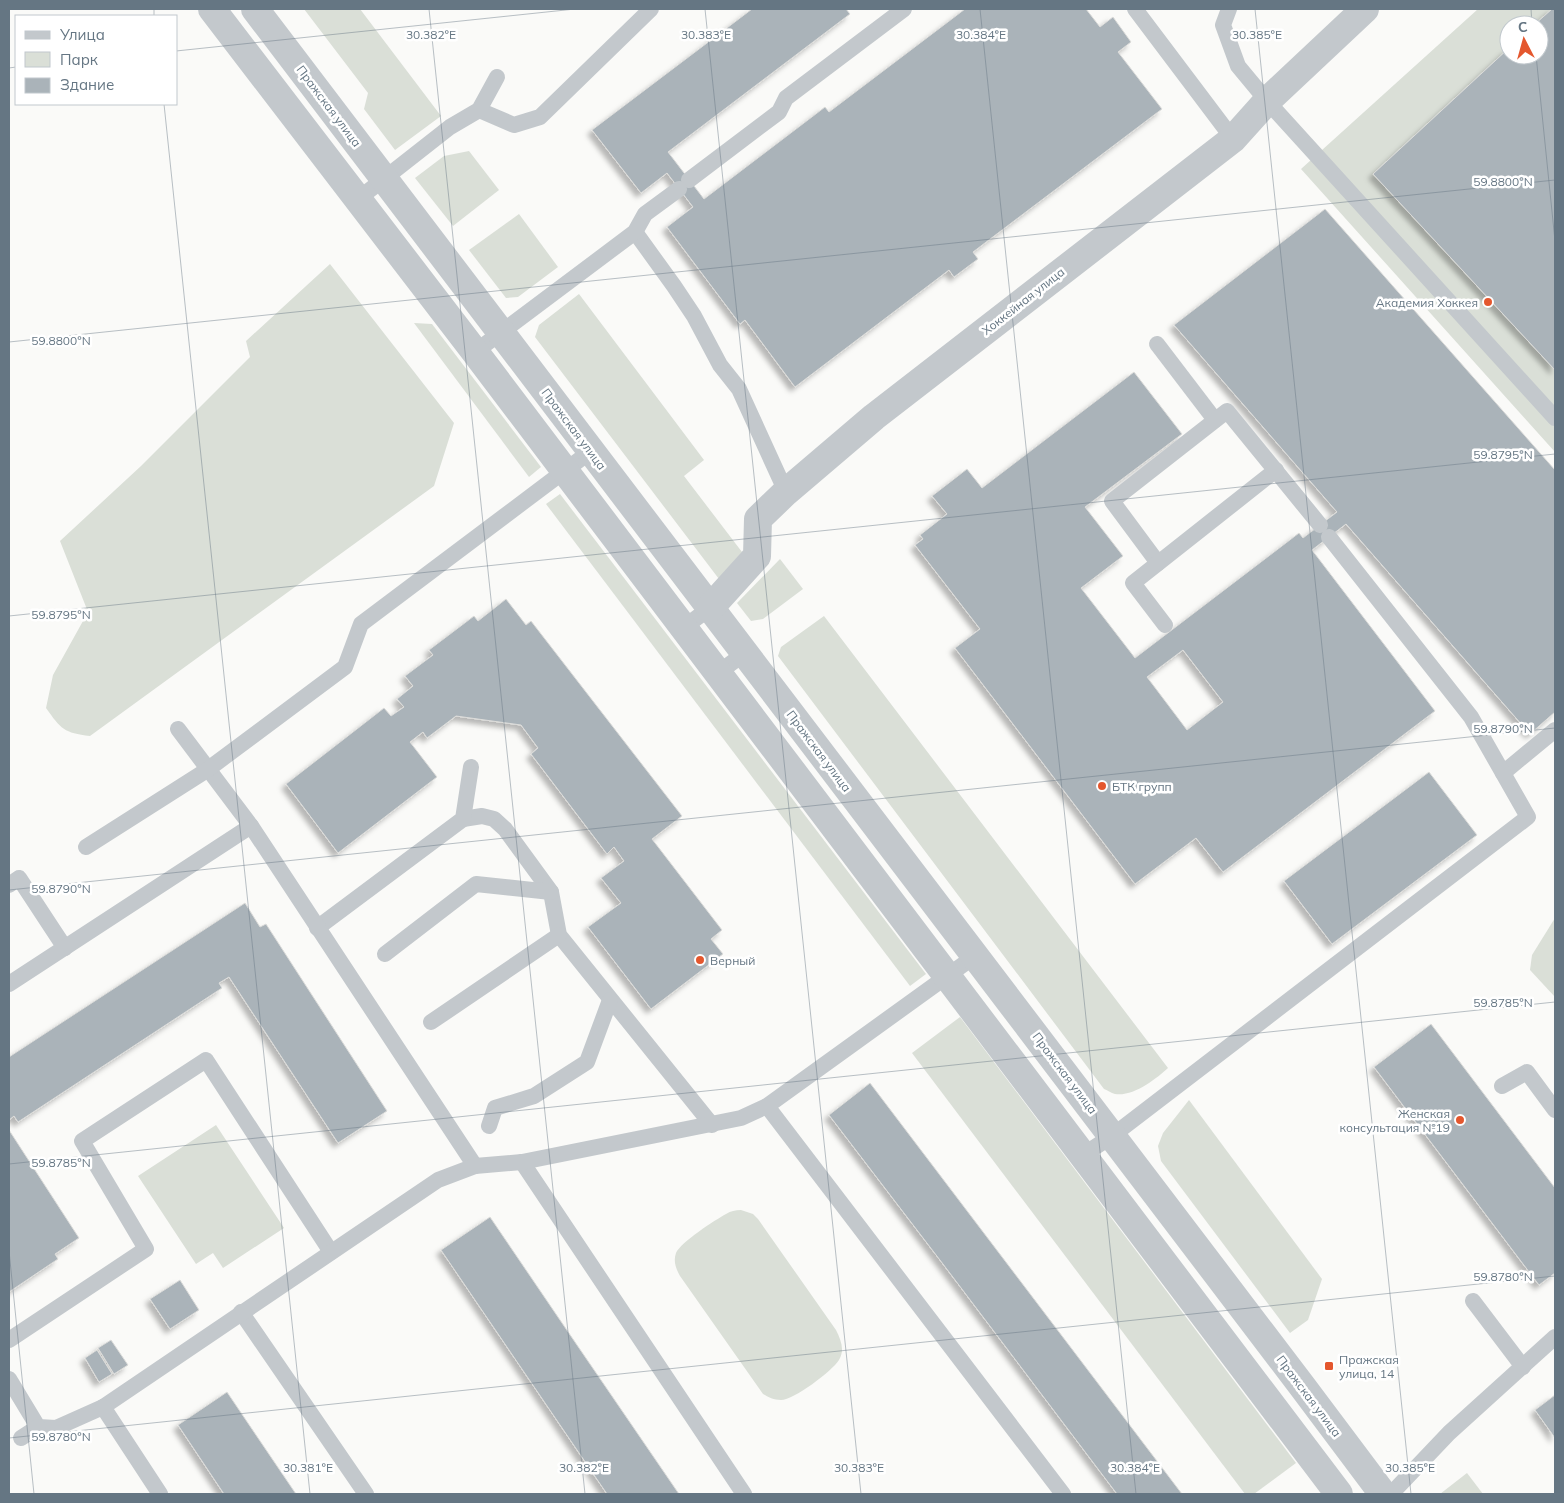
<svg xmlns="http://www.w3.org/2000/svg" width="1564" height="1503" font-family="Mulish,sans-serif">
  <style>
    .green { fill: #dadfd7; fill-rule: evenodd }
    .building { fill: #aab3b9; stroke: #dcdcda; fill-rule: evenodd; filter: url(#shadow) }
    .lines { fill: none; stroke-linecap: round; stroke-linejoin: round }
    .service { stroke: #c3c8cc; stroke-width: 16 }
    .minor { stroke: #c3c8cc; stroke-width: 28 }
    .ticks { fill: none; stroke: #657683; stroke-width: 1; stroke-opacity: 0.45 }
    .poi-dot { fill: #e4572e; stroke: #fff; stroke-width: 2 }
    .labels { text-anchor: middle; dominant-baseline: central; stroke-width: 5; stroke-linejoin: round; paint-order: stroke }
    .street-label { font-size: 12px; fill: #657683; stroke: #fff }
    .poi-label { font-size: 12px; fill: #657683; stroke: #fff; text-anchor: start }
    .ticks-label { font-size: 12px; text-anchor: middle; fill: #657683; stroke: #fff; stroke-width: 5; stroke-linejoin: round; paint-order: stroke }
  </style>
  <defs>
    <filter id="shadow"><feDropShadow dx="-4.5" dy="4.5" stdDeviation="2.5" flood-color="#0004"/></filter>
  </defs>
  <rect width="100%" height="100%" fill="#fafaf8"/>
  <!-- green -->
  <g class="green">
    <path d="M304 9H360L441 116 395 150 364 109 368 93Z"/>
    <path d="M1478 9H1555V452L1301 169ZM1509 25H1539V55H1509Z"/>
    <path d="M469 151 499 190 453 226 415 178 444 156Z"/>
    <path d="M519 214 558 267 518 297 506 298 469 250Z"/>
    <path d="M330 264 454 423 434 486 90 736C64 733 61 729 46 708L53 675 88 612 60 541 141 466 250 357 246 341Z"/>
    <path d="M579 294 704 460 684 476 742 552 719 579 535 337 539 325Z"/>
    <path d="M414 323 432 324 541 467 529 477Z"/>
    <path d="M560 494 926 974 910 986 546 504Z"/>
    <path d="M780 559 803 589 763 619 751 621 737 603Z"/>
    <path d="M824 616 1168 1068C1156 1079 1133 1097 1115 1094 1111 1093 1107 1090 1104 1089L778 656 781 647Z"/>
    <path d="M1555 918V997L1530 970 1532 955Z"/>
    <path d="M960 1017 1296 1463 1254 1494H1245L912 1053Z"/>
    <path d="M1189 1100 1322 1279 1308 1320 1290 1333 1161 1161 1158 1146 1163 1133Z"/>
    <path d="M216 1125 284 1228 223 1268 213 1253 196 1264 138 1176Z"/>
    <path d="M741 1210 753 1214 758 1219 836 1330C841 1340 845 1350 839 1360 832 1371 794 1400 781 1400 774 1400 768 1397 763 1394L680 1276C676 1269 673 1261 676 1253 681 1242 715 1220 726 1214 731 1211 735 1210 741 1210Z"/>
    <path d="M1467 1473 1483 1494H1440Z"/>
  </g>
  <!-- building -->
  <g class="building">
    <path d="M752 9H846L850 14 668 152 704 199 825 107 829 112 965 9H1086L1100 27 1113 17 1131 42 1118 52 1162 109 973 252 978 259 954 277 949 270 795 387 745 320 740 324 667 227 693 207 667 173 641 193 592 130Z"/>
    <path d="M1552 9H1555V370L1373 174 1509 48V55H1539V25H1534Z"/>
    <path d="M1325 209 1555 470V712L1530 734 1346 524 1312 550 1435 711 1223 872 1196 838 1135 884 955 648 980 629 915 545 923 539 920 535 947 514 932 496 967 469 982 488 1134 372 1182 434 1085 507 1123 556 1081 588 1135 658 1299 533 1303 538 1337 512 1174 325ZM1183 650 1223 702 1187 730 1147 677Z"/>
    <path d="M506 599 526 625 531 621 682 816 652 839 722 930 711 939 723 954 651 1009 588 927 621 903 601 878 624 861 614 847 607 854 531 754 538 748 521 725 456 716 427 738 423 732 410 742 437 777 338 853 286 784 384 708 391 716 404 707 397 699 413 686 405 676 433 655 429 650 474 616 478 621Z"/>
    <path d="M1429 772 1477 835 1332 944 1284 881Z"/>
    <path d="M245 903 260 927 266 924 387 1111 338 1143 229 977 219 983 222 988 18 1122 14 1116 9 1120V1057Z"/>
    <path d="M1431 1024 1555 1188V1273L1539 1285 1374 1067Z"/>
    <path d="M870 1083 1182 1494H1117L943 1264 829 1115Z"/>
    <path d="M9 1130 79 1238 55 1254 58 1259 9 1292Z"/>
    <path d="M490 1217 577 1345 679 1494H607L441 1250Z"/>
    <path d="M180 1280 199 1310 170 1329 150 1299Z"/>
    <path d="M111 1340 128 1365 114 1374 98 1348Z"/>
    <path d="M97 1350 112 1374 99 1382 85 1358Z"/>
    <path d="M227 1392 256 1435 296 1494H224L178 1425Z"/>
    <path d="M1555 1395V1438L1535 1410Z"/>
  </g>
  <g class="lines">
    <!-- service -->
    <g class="service">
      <path d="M1135 9 1233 139"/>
      <path d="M1229 9 1223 25 1238 66 1267 101 1555 418"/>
      <path d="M479 110 514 125 540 117 651 9"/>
      <path d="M689 180 779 112 786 98 904 9"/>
      <path d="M357 200 450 127 479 110 497 77"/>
      <path d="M635 232 674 286 694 316 720 365 739 389 786 492"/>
      <path d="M1157 344 1215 420"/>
      <path d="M475 352 635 232 645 214 679 189"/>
      <path d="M1158 563 1112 501 1227 411 1320 525"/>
      <path d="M1165 625 1133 583 1276 470"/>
      <path d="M683 628 710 608"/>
      <path d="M718 673 745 653"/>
      <path d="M178 729 251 826"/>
      <path d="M1503 773 1555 730"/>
      <path d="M463 819 482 816 494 819 505 829 551 892 559 935 712 1125"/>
      <path d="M86 847 207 770 345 667 361 624 591 451"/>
      <path d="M9 885 19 878 65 948"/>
      <path d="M317 928 463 819 471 767"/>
      <path d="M385 954 476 884 551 892"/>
      <path d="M9 984 251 826 475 1166"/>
      <path d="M431 1022 559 935"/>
      <path d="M1502 1086 1527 1072 1555 1110"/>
      <path d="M767 1106 1063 1494"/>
      <path d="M489 1126 495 1108 534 1096 587 1062 610 1000"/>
      <path d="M1083 1155 1112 1136 1528 817 1471 717 1329 537"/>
      <path d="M522 1162 744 1494"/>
      <path d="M1473 1301 1523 1367"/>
      <path d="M241 1312 366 1494"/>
      <path d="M9 1340 146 1249 82 1141 206 1060 331 1252"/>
      <path d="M9 1379 38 1427 56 1428 103 1407 438 1180 475 1166 522 1162 741 1118 767 1106 975 956"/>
      <path d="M103 1407 160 1494"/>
      <path d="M21 1438 38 1427"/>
      <path d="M1391 1494 1449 1433 1555 1337"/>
    </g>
    <!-- minor -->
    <g class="minor">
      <path d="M212 9 475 352 1339 1494"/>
      <path d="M255 9 1302 1386 1383 1494"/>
      <path d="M710 608 757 556 758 519 786 492 874 417 1233 139 1267 101 1365 9"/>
    </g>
  </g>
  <!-- ticks -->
  <path class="ticks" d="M154 9V16M429 9 585 1494M705 9 861 1494M980 9 1136 1494M1255 9 1411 1494M1531 9 1532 25M176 51 575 9M1536 55 1555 241M9 68 16 67M164 104 310 1494M9 342 1555 180M9 616 1555 454M9 890 1555 728M9 1164 1555 1002M9 1251 34 1494M9 1438 1555 1276"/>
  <!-- markers -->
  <g class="poi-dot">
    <circle cx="1488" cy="302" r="5"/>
    <circle cx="1102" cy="786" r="5"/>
    <circle cx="700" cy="960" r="5"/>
    <circle cx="1460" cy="1120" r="5"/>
    <rect x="1324" y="1361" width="10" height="10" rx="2.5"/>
  </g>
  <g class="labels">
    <!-- street labels -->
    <g class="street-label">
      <text transform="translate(329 106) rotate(53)">Пражская улица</text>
      <text transform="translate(1023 301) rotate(-38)">Хоккейная улица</text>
      <text transform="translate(574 429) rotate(53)">Пражская улица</text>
      <text transform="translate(819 751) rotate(53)">Пражская улица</text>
      <text transform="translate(1065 1073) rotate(53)">Пражская улица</text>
      <text transform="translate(1309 1396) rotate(53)">Пражская улица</text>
    </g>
    <!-- poi labels -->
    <g class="poi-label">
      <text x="1478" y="302" text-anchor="end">Академия Хоккея</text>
      <text x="1112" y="786">БТК групп</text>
      <text x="710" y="960">Верный</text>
      <text x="1450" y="1113" text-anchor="end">Женская<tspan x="1450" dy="14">консультация №19</tspan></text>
      <text x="1339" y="1359">Пражская<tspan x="1339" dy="14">улица, 14</tspan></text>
    </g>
  </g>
  <g class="ticks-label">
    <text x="431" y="39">30.382°E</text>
    <text x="706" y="39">30.383°E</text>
    <text x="981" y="39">30.384°E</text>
    <text x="1257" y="39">30.385°E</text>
    <text x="1503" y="186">59.8800°N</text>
    <text x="61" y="345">59.8800°N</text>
    <text x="1503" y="459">59.8795°N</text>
    <text x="61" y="619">59.8795°N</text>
    <text x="1503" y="733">59.8790°N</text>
    <text x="61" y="893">59.8790°N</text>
    <text x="1503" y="1007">59.8785°N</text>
    <text x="61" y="1167">59.8785°N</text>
    <text x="1503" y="1281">59.8780°N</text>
    <text x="61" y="1441">59.8780°N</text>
    <text x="308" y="1472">30.381°E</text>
    <text x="584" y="1472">30.382°E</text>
    <text x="859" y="1472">30.383°E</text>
    <text x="1135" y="1472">30.384°E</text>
    <text x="1410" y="1472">30.385°E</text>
  </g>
  <!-- border -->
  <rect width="1564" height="1503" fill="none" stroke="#657683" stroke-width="20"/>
  <!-- legend -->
  <rect x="15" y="15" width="162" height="90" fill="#ffffff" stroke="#c1c8cd"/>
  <rect x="25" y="31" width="25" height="8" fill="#c3c8cc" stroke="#c1c8cd"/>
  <text x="60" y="40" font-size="15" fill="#657683">Улица</text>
  <rect x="25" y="52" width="25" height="15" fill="#dadfd7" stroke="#c1c8cd"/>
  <text x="60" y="65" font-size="15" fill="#657683">Парк</text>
  <rect x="25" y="78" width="25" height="15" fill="#aab3b9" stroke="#c1c8cd"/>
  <text x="60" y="90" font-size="15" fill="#657683">Здание</text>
  <!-- north arrow -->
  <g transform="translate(1524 40) rotate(354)"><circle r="24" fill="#ffffff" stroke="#c1c8cd"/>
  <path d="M0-4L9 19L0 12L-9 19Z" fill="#e4572e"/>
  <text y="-8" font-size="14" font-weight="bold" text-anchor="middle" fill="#657683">С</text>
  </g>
</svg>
